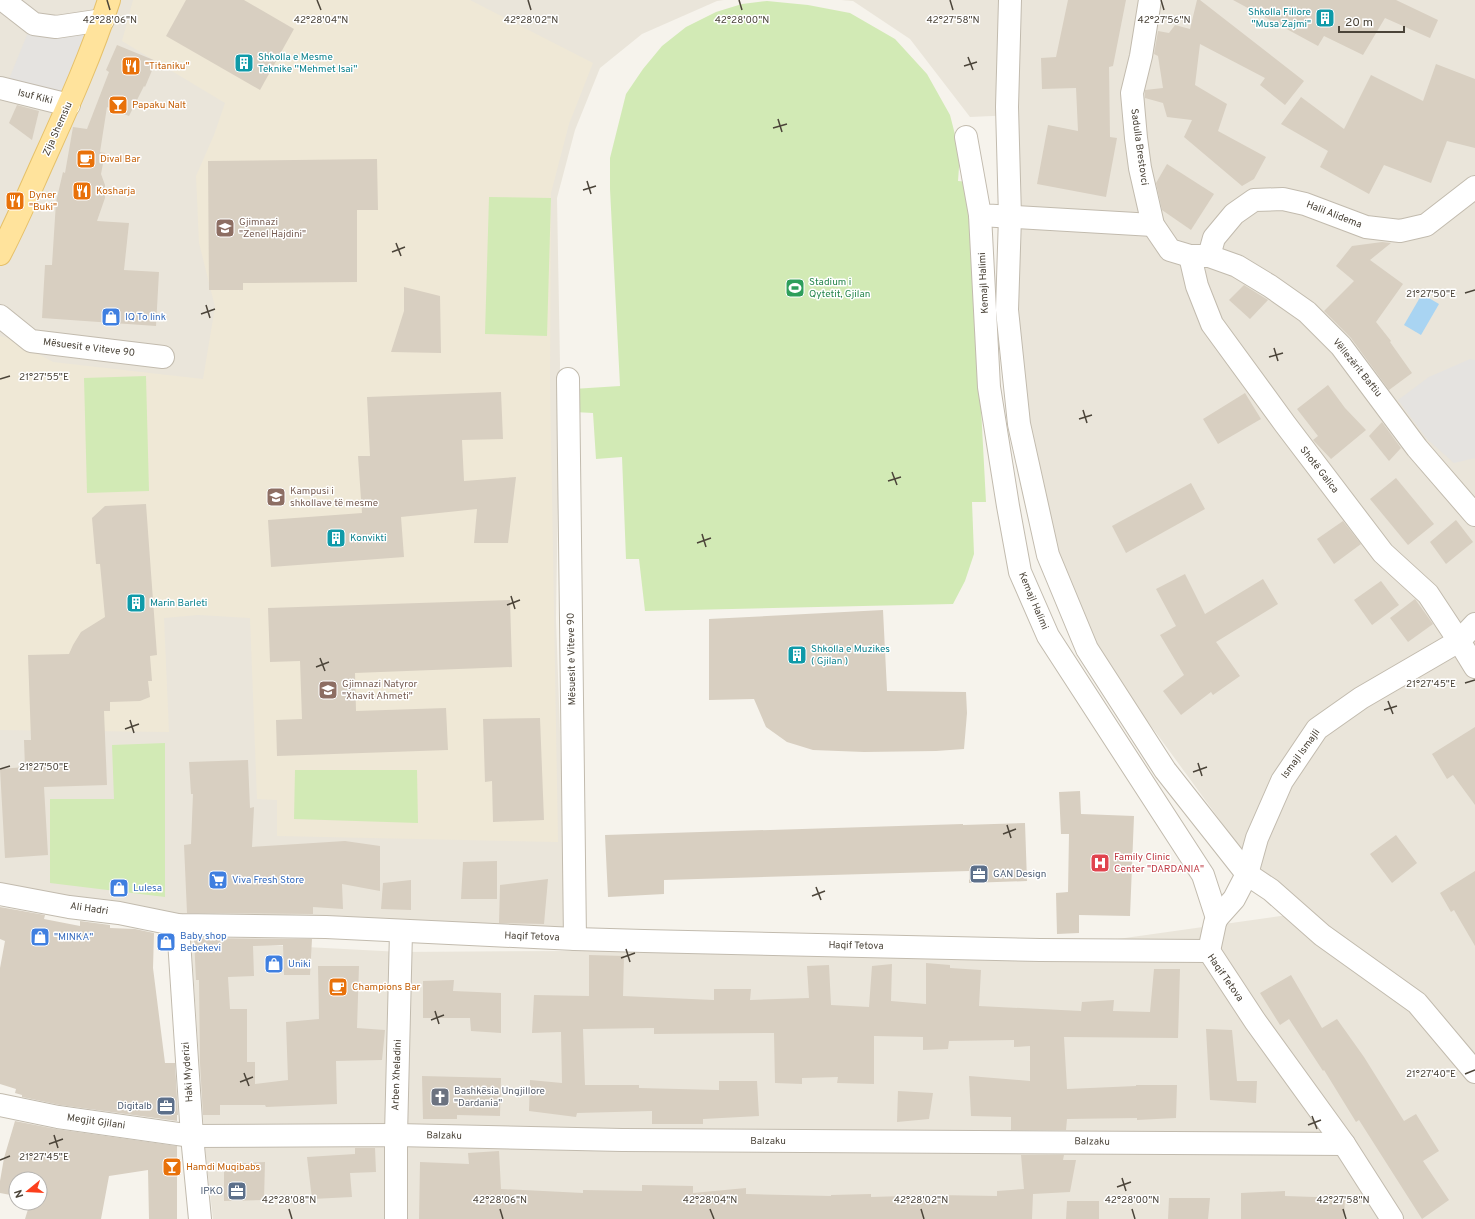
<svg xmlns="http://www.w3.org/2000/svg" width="1475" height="1219" font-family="Overpass,sans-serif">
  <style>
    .residential { fill: #eae5da }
    .education { fill: #efe8d6 }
    .green { fill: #d2eab5 }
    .parking { fill: #e5e3e0 }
    .water { fill: #a9d4f2 }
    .building { fill: #d8cfc1 }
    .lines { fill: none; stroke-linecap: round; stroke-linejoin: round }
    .minor-casing { stroke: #c2bbae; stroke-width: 24 }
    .major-casing { stroke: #e6c16a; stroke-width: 24 }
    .minor { stroke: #fff; stroke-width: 22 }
    .major { stroke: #ffe39c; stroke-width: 22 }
    .ticks { fill: none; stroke: #4b4439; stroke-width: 1.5 }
    .labels { text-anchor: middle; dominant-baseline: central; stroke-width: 3; stroke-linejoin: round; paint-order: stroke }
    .culture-label { font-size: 10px; fill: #0d838f; stroke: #fff; text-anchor: start }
    .food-label { font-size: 10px; fill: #c56008; stroke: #fff; text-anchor: start }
    .street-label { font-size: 10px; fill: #4b4439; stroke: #fff }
    .education-label { font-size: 10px; fill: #785e54; stroke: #fff; text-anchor: start }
    .leisure-label { font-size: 10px; fill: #27864d; stroke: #fff; text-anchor: start }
    .shop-label { font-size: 10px; fill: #366cbe; stroke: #fff; text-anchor: start }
    .health-label { font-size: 10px; fill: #be3a42; stroke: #fff; text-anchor: start }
    .service-label { font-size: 10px; fill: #4e5e75; stroke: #fff; text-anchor: end }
    .worship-label { font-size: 10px; fill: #5b616d; stroke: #fff; text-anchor: start }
    .ticks-label { font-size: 10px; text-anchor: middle; fill: #4b4439; stroke: #fff; stroke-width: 3; stroke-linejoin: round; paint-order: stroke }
  </style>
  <rect width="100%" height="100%" fill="#f6f3ec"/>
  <!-- residential -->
  <g class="residential">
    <path d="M0 0H724L717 1 642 34 600 68 575 130 557 198 560 364 556 619 567 929 187 923 0 888Z"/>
    <path d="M841 0H1475V1219H213L205 1148 191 941 401 952 570 951H1130L1040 950 1302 913 1271 890 1154 730 1090 647 1051 553 1024 434 1012 239 1015 115 970 117 910 39 853 1Z"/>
  </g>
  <!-- education -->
  <path class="education" d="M133 0H470L593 63 569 124 551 193 550 379 558 842 277 836V800L257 799 250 618 198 615 164 618 169 732 0 730V336L11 339 53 362 203 379 215 307 199 243 196 176 214 135 225 103 122 41Z"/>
  <!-- green -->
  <g class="green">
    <path d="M767 1 808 5 850 13 895 39 927 74 950 115 960 154 958 181 969 182 986 502H972L974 554 965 581 953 604 645 611 639 559H626L622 457 596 459 593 413 574 412 573 389 620 386 610 189V158L626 94 643 69 662 46 686 27 716 12 742 4Z"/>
    <path d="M489 197 551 198 547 336 485 334Z"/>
    <path d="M146 376 149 491 87 493 84 378Z"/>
    <path d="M165 743V897L50 883V799H114L112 745Z"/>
    <path d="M295 770H417L418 823 294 819Z"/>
  </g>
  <!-- parking -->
  <g class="parking">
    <path d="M29 30H92L67 103 7 84Z"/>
    <path d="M1470 359 1475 360V458L1454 463 1427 439 1398 400 1429 377Z"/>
  </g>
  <!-- water -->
  <path class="water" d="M1422 294 1439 304 1421 335 1404 325Z"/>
  <!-- building -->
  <g class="building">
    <path d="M186 0H244L294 29 260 90 166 36Z"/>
    <path d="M1068 0H1126L1113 66 1109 67 1110 137 1117 138 1106 197 1037 184 1048 125 1078 131 1076 88 1042 89 1041 58 1056 57Z"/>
    <path d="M1197 0H1200L1304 81 1285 105 1260 85 1265 78 1200 44 1195 85 1227 104 1218 131 1266 157 1254 179 1242 186 1184 137 1192 120 1167 117 1163 103 1145 98V90L1163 88 1158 56 1154 54 1158 31 1169 33 1175 25 1190 29Z"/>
    <path d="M1233 0H1396L1438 20 1430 38 1385 18 1363 55 1324 36 1318 46Z"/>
    <path d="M117 45 156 61 145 87 144 86 129 116 107 107 100 152 105 153 101 174 105 185V198L97 221 129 223 124 270 159 272 156 326 42 318 45 265H52L56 202 63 172 65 173 73 127 87 129 109 72 106 70Z"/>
    <path d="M1436 64 1475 79V148L1447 141 1431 183 1384 165 1369 194 1320 167 1328 151 1281 124 1301 97 1344 129 1371 75 1423 101Z"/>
    <path d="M17 105 39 111 32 140 9 123Z"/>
    <path d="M377 159 378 210H357V282L243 283V290H209L208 161Z"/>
    <path d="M1167 164 1214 194 1191 230 1162 210 1156 183Z"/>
    <path d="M1382 242 1391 243 1370 260 1403 284 1376 322 1391 341 1390 342 1412 373 1389 390 1351 338 1324 311 1354 281 1336 266 1352 246Z"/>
    <path d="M1244 285 1268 300 1250 319 1229 300Z"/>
    <path d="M404 287 440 296 441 353 391 352 404 311Z"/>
    <path d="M1328 385 1345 408 1366 430 1331 459 1313 440 1318 436 1297 409Z"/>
    <path d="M501 392 503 439 462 440 464 481 516 477 508 543H474L477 509 401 517 404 557 271 567 268 520 362 513 358 456H370L367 397Z"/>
    <path d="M1245 393 1261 419 1218 444 1203 419Z"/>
    <path d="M1382 422 1401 448 1389 461 1369 436Z"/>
    <path d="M1396 478 1434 524 1408 545 1370 499Z"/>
    <path d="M1191 483 1205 509 1126 553 1112 526Z"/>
    <path d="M146 504 157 655 150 656 152 681H148L150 697 140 701 110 702V711H104L107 785 44 787 48 855 5 858 0 769 25 767 24 740H31L28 655 69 654 73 645 81 632 105 617 100 564H96L92 518 105 506Z"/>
    <path d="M1456 520 1473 542 1446 564 1430 542Z"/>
    <path d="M1343 521 1361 544 1334 564 1317 539Z"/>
    <path d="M1185 574 1205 614 1263 579 1278 604 1216 642 1240 676 1213 695 1211 692 1181 715 1163 691 1184 675 1160 635 1176 626 1156 589Z"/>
    <path d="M1381 581 1399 605 1372 625 1354 600Z"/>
    <path d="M1415 599 1433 624 1408 642 1390 618Z"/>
    <path d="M510 600 512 667 355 673 356 711 446 708 448 750 277 756 276 720 302 719 300 661 270 662 268 608Z"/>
    <path d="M883 610 887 691 966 692 967 713 964 749 936 751 864 752 813 750 787 742 766 727 754 699 709 700V619Z"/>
    <path d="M540 718 544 820 493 822 492 781 485 782 483 719Z"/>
    <path d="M1475 727V805L1453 775 1447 779 1432 754Z"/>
    <path d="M248 760 250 808 254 807 252 847 345 841 380 846V891L342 884 343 909 313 907V914L187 913 184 845 191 844 193 794H191L189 762Z"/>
    <path d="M1080 791 1081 814 1134 816 1130 916 1079 915V933L1057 934 1056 893 1068 892 1069 834H1061L1059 792Z"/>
    <path d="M1025 823 1027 881 969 883V871L664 880V894L608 897 605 835 963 824V825Z"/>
    <path d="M1396 835 1417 863 1392 883 1370 854Z"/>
    <path d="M497 861V899H461L463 862Z"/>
    <path d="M1475 871V946L1454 910 1451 912 1440 893Z"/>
    <path d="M548 879 544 924 499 923 500 885Z"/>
    <path d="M411 880V910L381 909 383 883Z"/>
    <path d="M0 907 45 915 44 919 80 926V921L110 925V928L135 929 154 933 153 968 165 1063H175L178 1115H177V1121L60 1105 22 1097V1095L15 1093 16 1089 0 1084V968L5 941 0 939Z"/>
    <path d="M194 938 312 939 310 975H284L283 945 253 946 254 976 228 977 230 1009H247V1062H255V1084L288 1080 286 1022 319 1019 318 966H359L357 1028 385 1030 382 1060 336 1061 337 1104 266 1107 265 1105H220V1115H203L200 1063 199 980H196Z"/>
    <path d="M589 955 624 956 623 996 714 1000V989H751L750 1000 809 998 807 966 829 965 831 1005 869 1007 872 966 892 964 891 1001 926 1004V963L950 965V968L981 970 979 1006 1081 1011 1082 1002 1114 1000 1113 1011 1150 1012 1154 969H1180L1178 1038 1064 1037 1067 1089 1136 1086V1085H1177L1176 1118 1137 1120V1118L1067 1119 1066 1130H1011V1117L971 1116 969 1076 1030 1081V1046L1014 1047V1040L949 1041 948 1049 923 1050V1037L874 1036V1084L837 1083 838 1077 802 1078V1084L775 1083 774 1033 654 1034V1028L583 1029 585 1085H639V1088L719 1090V1081H757L759 1116 703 1119V1124H652V1111L577 1113 576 1117 529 1111 530 1080 562 1083 561 1032 532 1033 534 995 589 996Z"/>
    <path d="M1291 975 1322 1028 1337 1019 1364 1057 1404 1121 1416 1114 1439 1151 1423 1161 1449 1200 1422 1219 1359 1120 1356 1122 1324 1070 1323 1071 1289 1019 1280 1025 1260 993Z"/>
    <path d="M454 980 453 991 501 993V1033L471 1031 470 1018H423V981Z"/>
    <path d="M1206 1029 1232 1030 1237 1081H1257L1256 1103 1210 1100Z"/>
    <path d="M422 1076 501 1078 500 1116 457 1115V1119H423Z"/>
    <path d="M898 1091 933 1093 929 1119 897 1122Z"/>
    <path d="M15 1121 56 1129 177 1146V1219H149L148 1170 109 1176 101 1219H25L30 1203H40V1179H16V1196L0 1193V1181L4 1158Z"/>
    <path d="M355 1148H375L376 1172 350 1173 352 1197 312 1199 307 1157 355 1154Z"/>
    <path d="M499 1151 501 1189 583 1193V1190L642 1191V1185L693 1186V1193L746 1188V1194L831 1196V1195L871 1194V1197L936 1195 997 1196V1191L1024 1189 1021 1155H1064L1063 1160H1076L1070 1192 1033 1194 1032 1219H419L420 1162 469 1164 468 1153Z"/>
    <path d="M265 1162 264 1200 224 1201V1164Z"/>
    <path d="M1285 1191V1196L1345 1198 1344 1219H1241V1193Z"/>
    <path d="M1169 1198H1210L1208 1219H1168Z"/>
    <path d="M1067 1201H1099V1219H1066Z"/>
  </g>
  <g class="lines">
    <!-- minor casing -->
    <g class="minor-casing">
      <g id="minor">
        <path d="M3 0 34 24 56 27 103 20"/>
        <path d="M1010 0 1007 107 1010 217 1007 310 1019 424 1048 555 1087 649 1165 770 1247 874 1271 890 1322 935 1417 1003 1475 1072"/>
        <path d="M1150 0 1141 56 1132 93 1136 138 1140 168 1153 225 1170 250 1190 256H1209L1237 266 1270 286 1307 312 1341 346 1417 448 1475 515"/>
        <path d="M0 88 69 105"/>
        <path d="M966 137 980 215 1153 225"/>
        <path d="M980 215 989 387 1008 506 1020 572 1048 636 1203 875 1217 918"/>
        <path d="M1190 256 1197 286 1212 324 1285 424 1383 553 1428 594 1459 641 1475 667"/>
        <path d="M1209 256 1214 238 1234 214 1254 200 1283 199 1305 204 1366 227 1400 231 1426 225 1475 187"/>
        <path d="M0 316 31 341 163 357"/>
        <path d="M568 379 575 939"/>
        <path d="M0 894 69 907 119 913 178 925 326 927 575 939 644 941 1040 950 1209 951"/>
        <path d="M178 925 192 1136 200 1219"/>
        <path d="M1209 951 1215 923 1217 918 1234 899 1247 874 1257 838 1282 781 1317 729 1361 698 1459 641 1475 624"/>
        <path d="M1209 951 1255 1021 1344 1144 1392 1219"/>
        <path d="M0 1105 58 1117 192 1136 396 1135 622 1140 1344 1144"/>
        <path d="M396 1219V1135L401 932"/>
      </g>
    </g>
    <!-- major casing -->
    <g class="major-casing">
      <path id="major" d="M0 254C17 222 31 188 46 155 69 104 92 53 109 0"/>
    </g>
    <!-- minor -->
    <use href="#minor" class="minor"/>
    <!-- major -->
    <use href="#major" class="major"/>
  </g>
  <!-- ticks -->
  <path class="ticks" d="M107 0 110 10M317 0 321 10M528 0 531 10M739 0 742 10M950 0 953 10M1161 0 1164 10M968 57 973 70M964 66 977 62M778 119 782 132M773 128 787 124M587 181 591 194M583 190 596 186M396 243 401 256M392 252 405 247M1465 293 1475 290M206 305 210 318M201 314 215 309M1274 348 1278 361M1269 357 1283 353M0 379 10 376M1083 410 1087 423M1079 419 1092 415M892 472 897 485M888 481 901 477M702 534 706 547M697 543 711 538M511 596 515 609M507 605 520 600M320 658 325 671M316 667 329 662M1465 683 1475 680M1388 701 1393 714M1384 710 1397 706M130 720 134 733M125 729 139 724M1198 763 1202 776M0 769 10 766M1193 772 1207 767M1007 825 1011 838M1003 834 1016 829M816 887 821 900M812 896 825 891M626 949 630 962M621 958 635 953M435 1011 439 1024M431 1020 444 1015M244 1073 249 1086M1465 1074 1475 1070M240 1082 253 1077M1312 1116 1317 1129M1308 1125 1321 1120M54 1135 58 1148M49 1144 63 1139M0 1160 10 1156M1122 1178 1126 1191M1117 1187 1131 1182M289 1209 292 1219M500 1209 503 1219M710 1209 714 1219M921 1209 924 1219M1132 1209 1135 1219M1343 1209 1346 1219"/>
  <!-- icons -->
  <defs>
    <g id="building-square" transform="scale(1)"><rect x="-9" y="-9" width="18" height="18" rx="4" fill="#0f9aa8" stroke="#fff"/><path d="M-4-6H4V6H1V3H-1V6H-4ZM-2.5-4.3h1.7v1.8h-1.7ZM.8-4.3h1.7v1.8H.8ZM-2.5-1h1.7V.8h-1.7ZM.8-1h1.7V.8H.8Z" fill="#fff"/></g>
    <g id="restaurant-square" transform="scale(1)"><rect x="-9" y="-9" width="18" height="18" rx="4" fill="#e8710a" stroke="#fff"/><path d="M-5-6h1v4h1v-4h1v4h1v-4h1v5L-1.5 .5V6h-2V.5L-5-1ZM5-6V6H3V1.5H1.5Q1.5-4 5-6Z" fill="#fff"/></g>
    <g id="bar-square" transform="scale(1)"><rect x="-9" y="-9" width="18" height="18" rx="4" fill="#e8710a" stroke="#fff"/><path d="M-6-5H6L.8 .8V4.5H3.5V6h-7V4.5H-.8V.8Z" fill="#fff"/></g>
    <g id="cafe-square" transform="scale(1)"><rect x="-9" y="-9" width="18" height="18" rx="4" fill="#e8710a" stroke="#fff"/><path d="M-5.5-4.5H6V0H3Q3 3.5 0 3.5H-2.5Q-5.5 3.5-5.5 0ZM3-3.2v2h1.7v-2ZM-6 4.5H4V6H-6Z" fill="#fff"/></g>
    <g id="school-square" transform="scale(1)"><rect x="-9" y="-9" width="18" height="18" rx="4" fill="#8d6e63" stroke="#fff"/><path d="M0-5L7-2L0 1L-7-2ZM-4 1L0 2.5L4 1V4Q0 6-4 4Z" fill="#fff"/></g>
    <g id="stadium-square" transform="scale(1)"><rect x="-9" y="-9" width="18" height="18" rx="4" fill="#2e9e5b" stroke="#fff"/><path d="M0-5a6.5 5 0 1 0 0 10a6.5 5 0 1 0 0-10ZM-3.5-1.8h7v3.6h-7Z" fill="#fff"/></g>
    <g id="shop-square" transform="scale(1)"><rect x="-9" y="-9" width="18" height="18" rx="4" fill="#3f7fe0" stroke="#fff"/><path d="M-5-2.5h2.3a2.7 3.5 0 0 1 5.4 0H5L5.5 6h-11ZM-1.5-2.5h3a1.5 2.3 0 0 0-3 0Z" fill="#fff"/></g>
    <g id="hospital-square" transform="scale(1)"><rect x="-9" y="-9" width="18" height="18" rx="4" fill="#e0444e" stroke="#fff"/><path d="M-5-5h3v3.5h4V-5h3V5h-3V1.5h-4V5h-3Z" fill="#fff"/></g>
    <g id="office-square" transform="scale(1)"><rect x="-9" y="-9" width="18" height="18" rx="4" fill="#5c6f8a" stroke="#fff"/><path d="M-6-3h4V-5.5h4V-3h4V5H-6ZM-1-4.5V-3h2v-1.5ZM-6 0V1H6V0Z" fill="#fff"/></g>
    <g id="supermarket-square" transform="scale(1)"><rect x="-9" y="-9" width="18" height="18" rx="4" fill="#3f7fe0" stroke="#fff"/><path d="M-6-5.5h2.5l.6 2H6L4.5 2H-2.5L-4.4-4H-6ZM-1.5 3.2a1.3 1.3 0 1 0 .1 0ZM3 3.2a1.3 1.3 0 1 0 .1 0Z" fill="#fff"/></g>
    <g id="church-square" transform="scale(1)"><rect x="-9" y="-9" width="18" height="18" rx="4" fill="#6b7280" stroke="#fff"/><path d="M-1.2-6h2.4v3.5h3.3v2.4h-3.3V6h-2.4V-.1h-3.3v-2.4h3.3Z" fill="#fff"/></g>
  </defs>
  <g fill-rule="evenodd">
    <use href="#building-square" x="1325" y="18"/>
    <use href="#building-square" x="244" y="63"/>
    <use href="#restaurant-square" x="131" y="66"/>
    <use href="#bar-square" x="118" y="105"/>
    <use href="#cafe-square" x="86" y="159"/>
    <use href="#restaurant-square" x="82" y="191"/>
    <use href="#restaurant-square" x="15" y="201"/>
    <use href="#school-square" x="225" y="228"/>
    <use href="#stadium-square" x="795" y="288"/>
    <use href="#shop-square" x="111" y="317"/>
    <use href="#school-square" x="276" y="497"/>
    <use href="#building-square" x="336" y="538"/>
    <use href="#building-square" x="136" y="603"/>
    <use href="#building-square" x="797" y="655"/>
    <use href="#school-square" x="328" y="690"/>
    <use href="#hospital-square" x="1100" y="863"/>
    <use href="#office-square" x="979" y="874"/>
    <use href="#supermarket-square" x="218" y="880"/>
    <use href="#shop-square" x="119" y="888"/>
    <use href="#shop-square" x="40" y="937"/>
    <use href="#shop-square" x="166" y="942"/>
    <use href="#shop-square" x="274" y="964"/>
    <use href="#cafe-square" x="338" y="987"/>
    <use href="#church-square" x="440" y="1097"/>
    <use href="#office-square" x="166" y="1106"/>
    <use href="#bar-square" x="172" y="1167"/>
    <use href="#office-square" x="237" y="1191"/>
  </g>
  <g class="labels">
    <!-- culture labels -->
    <g class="culture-label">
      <text x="1311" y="12" text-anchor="end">Shkolla Fillore<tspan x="1311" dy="12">"Musa Zajmi"</tspan></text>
      <text x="258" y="57">Shkolla e Mesme<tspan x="258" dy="12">Teknike ''Mehmet Isai''</tspan></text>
      <text x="350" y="538">Konvikti</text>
      <text x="150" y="603">Marin Barleti</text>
      <text x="811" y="649">Shkolla e Muzikes<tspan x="811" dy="12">( Gjilan )</tspan></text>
    </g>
    <!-- food labels -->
    <g class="food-label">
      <text x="145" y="66">"Titaniku"</text>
      <text x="132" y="105">Papaku Nalt</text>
      <text x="100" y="159">Dival Bar</text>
      <text x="96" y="191">Kosharja</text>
      <text x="29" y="195">Dyner<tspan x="29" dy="12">"Buki"</tspan></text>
      <text x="352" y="987">Champions Bar</text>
      <text x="186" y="1167">Hamdi Muqibabs</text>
    </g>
    <!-- street labels -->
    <g class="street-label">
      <text transform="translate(35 97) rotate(14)">Isuf Kiki</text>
      <text transform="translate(58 129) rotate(-66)">Zija Shemsiu</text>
      <text transform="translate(1139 147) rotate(82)">Sadulla Brestovci</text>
      <text transform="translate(1334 215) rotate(21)">Halil Alidema</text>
      <text transform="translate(984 283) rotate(-93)">Kemajl Halimi</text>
      <text transform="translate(89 348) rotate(7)">Mësuesit e Viteve 90</text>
      <text transform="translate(1357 368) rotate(51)">Vëllezërit Baftiu</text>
      <text transform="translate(1319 470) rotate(52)">Shotë Galica</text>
      <text transform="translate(1033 601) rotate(67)">Kemajl Halimi</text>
      <text transform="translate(572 659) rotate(-91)">Mësuesit e Viteve 90</text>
      <text transform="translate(1301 754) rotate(-54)">Ismajl Ismajli</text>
      <text transform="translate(89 909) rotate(8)">Ali Hadri</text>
      <text transform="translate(532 937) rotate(2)">Haqif Tetova</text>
      <text transform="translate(856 946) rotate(1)">Haqif Tetova</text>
      <text transform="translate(1225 978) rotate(55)">Haqif Tetova</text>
      <text transform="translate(188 1072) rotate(-94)">Haki Myderizi</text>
      <text transform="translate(397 1075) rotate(-88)">Arben Xheladini</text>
      <text transform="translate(96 1122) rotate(8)">Megjit Gjilani</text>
      <text transform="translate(444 1136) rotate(1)">Balzaku</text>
      <text x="768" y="1141">Balzaku</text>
      <text transform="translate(1092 1142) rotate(1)">Balzaku</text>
    </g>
    <!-- education labels -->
    <g class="education-label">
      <text x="239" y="222">Gjimnazi<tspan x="239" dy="12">"Zenel Hajdini"</tspan></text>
      <text x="290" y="491">Kampusi i<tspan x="290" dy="12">shkollave të mesme</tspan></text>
      <text x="342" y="684">Gjimnazi Natyror<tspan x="342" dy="12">"Xhavit Ahmeti"</tspan></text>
    </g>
    <!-- leisure labels -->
    <g class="leisure-label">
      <text x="809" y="282">Stadium i<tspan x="809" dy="12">Qytetit, Gjilan</tspan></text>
    </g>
    <!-- shop labels -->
    <g class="shop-label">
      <text x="125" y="317">IQ To link</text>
      <text x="232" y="880">Viva Fresh Store</text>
      <text x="133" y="888">Lulesa</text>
      <text x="180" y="936">Baby shop<tspan x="180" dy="12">Bebekevi</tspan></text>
      <text x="54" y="937">"MINKA"</text>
      <text x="288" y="964">Uniki</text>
    </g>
    <!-- health labels -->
    <g class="health-label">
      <text x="1114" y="857">Family Clinic<tspan x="1114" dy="12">Center "DARDANIA"</tspan></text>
    </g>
    <!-- service labels -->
    <g class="service-label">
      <text x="993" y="874" text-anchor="start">GAN Design</text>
      <text x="152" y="1106">Digitalb</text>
      <text x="223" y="1191">IPKO</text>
    </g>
    <!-- worship labels -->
    <g class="worship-label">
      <text x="454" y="1091">Bashkësia Ungjillore<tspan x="454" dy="12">"Dardania"</tspan></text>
    </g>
  </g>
  <g class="ticks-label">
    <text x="110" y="23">42°28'06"N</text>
    <text x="321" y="23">42°28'04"N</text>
    <text x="531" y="23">42°28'02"N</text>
    <text x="742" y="23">42°28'00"N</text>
    <text x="953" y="23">42°27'58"N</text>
    <text x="1164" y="23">42°27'56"N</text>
    <text x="1431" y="297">21°27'50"E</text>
    <text x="44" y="380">21°27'55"E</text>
    <text x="1431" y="687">21°27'45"E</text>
    <text x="44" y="770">21°27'50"E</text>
    <text x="1431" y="1077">21°27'40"E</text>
    <text x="44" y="1160">21°27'45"E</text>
    <text x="289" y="1203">42°28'08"N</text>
    <text x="500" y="1203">42°28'06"N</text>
    <text x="710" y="1203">42°28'04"N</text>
    <text x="921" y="1203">42°28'02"N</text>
    <text x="1132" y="1203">42°28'00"N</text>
    <text x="1343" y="1203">42°27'58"N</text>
  </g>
  <!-- north arrow -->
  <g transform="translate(28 1191) rotate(252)"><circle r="19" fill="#ffffff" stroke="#b7b4b0"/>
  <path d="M0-3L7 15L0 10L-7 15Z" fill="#fc3f1d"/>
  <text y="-6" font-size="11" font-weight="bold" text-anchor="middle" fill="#4b4439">N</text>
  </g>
  <!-- scale -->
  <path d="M1339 26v6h65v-6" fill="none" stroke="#4b4439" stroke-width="2"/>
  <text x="1345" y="26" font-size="12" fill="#4b4439" stroke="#ffffff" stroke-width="3" paint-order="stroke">20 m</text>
</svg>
